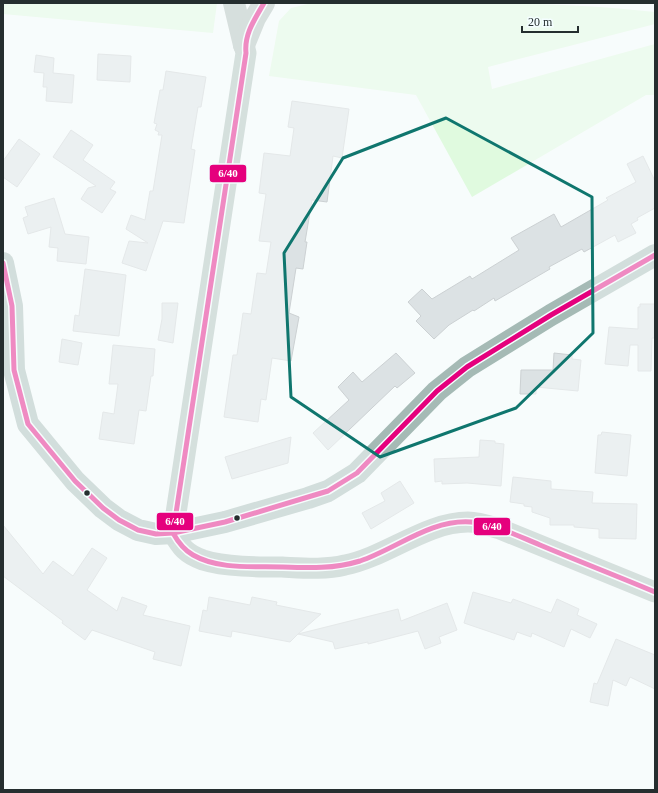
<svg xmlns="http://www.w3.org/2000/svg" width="658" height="793" font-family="'Times New Roman',serif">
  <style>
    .green { fill: #e0fadf }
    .building { fill: #dce2e4; stroke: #ccd1d3 }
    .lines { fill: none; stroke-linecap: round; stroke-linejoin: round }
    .street { stroke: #abbeb9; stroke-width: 21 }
    .secondary { stroke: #a5bab5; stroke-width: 22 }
    .highway { stroke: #aebcb8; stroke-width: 22 }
    .bus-1-casing { stroke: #f4feff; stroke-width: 8 }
    .bus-1 { stroke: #e5007d; stroke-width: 5 }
    .marked { fill: none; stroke: #0f766e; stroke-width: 3; stroke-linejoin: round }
    .bus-dot { fill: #252e2f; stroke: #f4feff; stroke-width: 1.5 }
    .line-badge { stroke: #f4feff; stroke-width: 1.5 }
    .badge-label { font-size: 11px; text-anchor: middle; font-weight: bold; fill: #fff }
  </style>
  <rect width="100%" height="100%" fill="#f7fcfc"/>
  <!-- green -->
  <g class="green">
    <path d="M3 3H217L213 33 3 14Z"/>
    <path d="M341 3C446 3 551 0 655 12V24L488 67 492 89 655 44V95H646L472 197 416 95 269 76 279 21 291 8 308 4Z"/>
  </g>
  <!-- building -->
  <g class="building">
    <path d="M98 54 131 56 130 82 97 80Z"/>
    <path d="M36 55 54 58 53 73 74 75 72 103 46 101 47 87H43L44 73 34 72Z"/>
    <path d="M166 71 206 77 201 107H198L191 149 195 150 184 223 163 221 146 271 122 263 129 241 148 243 126 229 131 215 145 220 150 191H153L162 135H158L159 132 155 130 157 124 154 123 160 90H163Z"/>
    <path d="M292 101 349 109 342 158 333 156 327 202 312 200 305 242H307L303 269 296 268 289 313 299 317 291 361 272 358 266 400 261 399 258 422 224 417 233 355H237L243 313 251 314 257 273 266 274 271 242 259 241 266 194 259 193 264 153 290 156 294 128 288 127Z"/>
    <path d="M71 130 93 145 83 160 115 182 110 189 116 192 102 213 81 199 88 188 96 186 53 157Z"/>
    <path d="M19 139 40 154 17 187 3 177V161Z"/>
    <path d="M643 156 655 181V208L637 218 638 220 631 224 636 233 618 242 615 235 584 252 582 249 549 267 550 269 495 301 494 298 474 311 473 310 449 325 434 339 416 321 421 316 408 302 422 289 432 299 470 276 472 279 519 250 511 238 554 214 561 227 608 200 606 198 636 182 627 164Z"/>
    <path d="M54 198 65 234 89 237 86 264 57 261 58 248 49 247 51 227 28 234 23 218 28 216 25 207Z"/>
    <path d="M85 269 126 275 119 336 73 331 75 315 79 316Z"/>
    <path d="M162 303H178L173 343 158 340 162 319Z"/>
    <path d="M640 304H655V338H652L651 371H638V345H630L628 366 605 364 609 327 638 329V307H640Z"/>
    <path d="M62 339 82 343 78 365 59 362Z"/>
    <path d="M113 345 155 349 153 376H151L146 411 139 410 134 444 99 439 103 412 114 414 118 384H109Z"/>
    <path d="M396 353 415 373 397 388 395 386 328 450 313 433 349 400 338 387 353 372 362 382Z"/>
    <path d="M554 353 572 355V359L581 360 578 391 536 387V394H520L521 370H553Z"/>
    <path d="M602 432 631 435 627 476 595 473 598 435H601Z"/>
    <path d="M291 437 288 463 232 479 225 457Z"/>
    <path d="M480 440 495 441V443L504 444 501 486 467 483 442 484V481L435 482 434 459 479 457Z"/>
    <path d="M513 477 551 481V489L593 492 592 503 637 504 636 539 599 538V529L574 527V525H550V518L532 512V507L524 506V504L510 502Z"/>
    <path d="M400 481 414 503 371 529 362 513 385 501 381 493Z"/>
    <path d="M3 525 43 574 53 561 73 576 92 548 107 558 87 590 117 611 122 597 147 606 143 615 190 626 181 666 153 659 155 652 92 630 85 640 62 623 63 621 3 576Z"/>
    <path d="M473 592 511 603 513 599 551 613 557 599 579 609 577 615 597 624 590 638 571 629 564 647 532 633 531 637 517 632 514 640 464 623Z"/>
    <path d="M209 597 250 605 252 597 277 602 276 605 321 614 298 634 398 609 401 621 447 603 457 630 439 637 441 643 425 649 418 631 368 644V642L335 649 333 642 298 634 290 642 232 631 231 637 199 631 203 610 207 611Z"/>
    <path d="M616 639 655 655V689L630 677 626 686 613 680 608 706 590 702 594 683 597 684Z"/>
  </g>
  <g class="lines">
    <!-- street -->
    <path class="street" d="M244 45 246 53 173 533C181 547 186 554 203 560 225 567 259 567 282 567 303 568 325 570 345 565 386 557 426 522 468 522 479 522 490 526 500 529L655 592"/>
    <!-- secondary -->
    <path class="secondary" d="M3 263 12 306 14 370 28 424 75 481 103 508 119 520 138 530 156 534 173 533 225 522 308 498 328 491 357 473 437 391 467 367 551 315 655 255"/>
    <!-- highway -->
    <g class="highway">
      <path d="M234 3 244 45"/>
      <path d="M244 45 255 18 264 3"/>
    </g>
    <!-- bus-1 casing -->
    <g class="bus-1-casing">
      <g id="bus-1">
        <path d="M264 3C255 19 244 34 246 53L173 533C178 542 184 550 193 555 219 570 254 566 282 567 309 568 334 569 360 561 396 549 431 519 471 522 495 524 518 536 540 545 578 561 617 576 655 592"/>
        <path d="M3 263 12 306 14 370 28 424 75 481 103 508 119 520 138 530 156 534 173 533 225 522 328 491 357 473 437 391 467 367 551 315 655 255"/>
      </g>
    </g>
    <!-- bus-1 -->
    <use href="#bus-1" class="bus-1"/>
  </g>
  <!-- marked area -->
  <path d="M0 0H658V793H0ZM446 118 592 197 593 333 516 408 380 457 291 397 284 253 343 158Z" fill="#f7fcfc" fill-opacity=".55" fill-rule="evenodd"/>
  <path class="marked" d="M446 118 592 197 593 333 516 408 380 457 291 397 284 253 343 158Z"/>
  <!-- markers -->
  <g class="bus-dot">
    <circle cx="87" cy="493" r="3.5"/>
    <circle cx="237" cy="518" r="3.5"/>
  </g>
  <g class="line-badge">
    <rect x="209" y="164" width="38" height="19" rx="4" fill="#e5007d"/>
    <rect x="156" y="512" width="38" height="19" rx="4" fill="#e5007d"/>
    <rect x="473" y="517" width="38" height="19" rx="4" fill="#e5007d"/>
  </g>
  <g class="badge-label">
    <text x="228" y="177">6/40</text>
    <text x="175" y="525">6/40</text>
    <text x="492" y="530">6/40</text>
  </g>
  <!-- border -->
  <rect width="658" height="793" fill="none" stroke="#252e2f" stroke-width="8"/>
  <!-- scale -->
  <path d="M522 26v6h56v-6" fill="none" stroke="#252e2f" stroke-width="2"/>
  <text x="528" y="26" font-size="12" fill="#252e2f" stroke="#f4feff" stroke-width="3" paint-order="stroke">20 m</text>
</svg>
